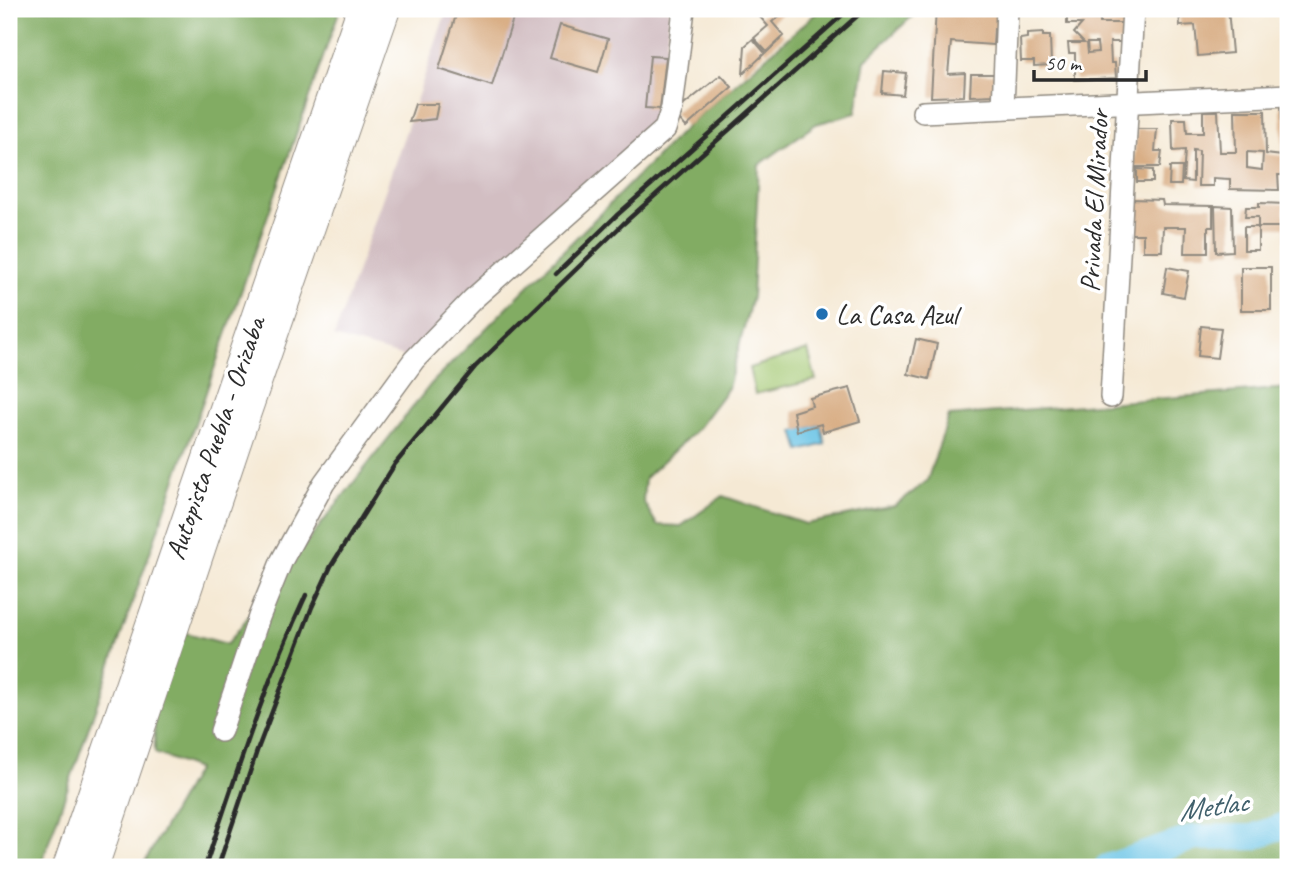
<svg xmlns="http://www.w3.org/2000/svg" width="1297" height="876" font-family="Caveat,sans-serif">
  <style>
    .industrial { fill: #d2bec2 }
    .green { fill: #a3c771; stroke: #67794e; stroke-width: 2 }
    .forest { fill: #82ac63; stroke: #566c47; stroke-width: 2 }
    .water { fill: #67c3e5; stroke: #497788; stroke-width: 2 }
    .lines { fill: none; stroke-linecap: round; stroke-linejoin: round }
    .river { stroke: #67c3e5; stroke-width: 26 }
    .building { fill: #d9af86; fill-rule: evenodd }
    .minor-casing { stroke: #908a80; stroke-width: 24 }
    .highway-casing { stroke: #908a80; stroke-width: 32 }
    .minor { stroke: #fff; stroke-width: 21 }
    .highway { stroke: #fff; stroke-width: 30 }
    .rail { stroke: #2b2b2b; stroke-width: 4.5 }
    .poi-dot { fill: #1f6fb2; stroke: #fff; stroke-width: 2.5 }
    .labels { text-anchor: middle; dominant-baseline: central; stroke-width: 7; stroke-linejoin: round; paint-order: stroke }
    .street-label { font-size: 28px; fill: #2b2b2b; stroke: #fff }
    .poi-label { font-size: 28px; fill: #2b2b2b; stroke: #fff; text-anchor: start }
    .water-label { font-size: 30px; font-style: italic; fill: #40606c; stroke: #fff }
  </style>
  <rect width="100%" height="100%" fill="#fff"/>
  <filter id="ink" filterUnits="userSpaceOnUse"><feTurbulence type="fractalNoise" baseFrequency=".0143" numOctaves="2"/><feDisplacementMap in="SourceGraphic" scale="14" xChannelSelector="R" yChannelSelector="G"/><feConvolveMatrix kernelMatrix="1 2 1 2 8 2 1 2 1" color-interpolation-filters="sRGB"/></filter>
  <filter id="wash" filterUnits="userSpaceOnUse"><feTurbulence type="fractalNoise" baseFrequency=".00686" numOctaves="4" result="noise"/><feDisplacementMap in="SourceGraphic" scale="28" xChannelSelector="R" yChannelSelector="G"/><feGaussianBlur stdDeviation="1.57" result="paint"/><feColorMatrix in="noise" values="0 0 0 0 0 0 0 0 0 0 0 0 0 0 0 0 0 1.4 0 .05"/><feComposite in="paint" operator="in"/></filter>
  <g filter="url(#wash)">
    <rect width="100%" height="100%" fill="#f5e9d4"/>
    <!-- industrial -->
    <path class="industrial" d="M447 9H670L660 109 657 130 408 358 334 337 409 122Z"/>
    <!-- green -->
    <path class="green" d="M808 350 816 380 755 394 749 368Z"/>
    <!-- forest -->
    <g class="forest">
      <path d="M9 9H340L40 867H9Z"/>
      <path d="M821 9H920L865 60 856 113 816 124 759 165 752 297 728 388 697 429 645 478 643 501 657 525 681 526 723 496 806 524 895 506 927 481 949 416 1288 388V867H142L197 769 155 753 154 709 183 632 227 644 431 384 686 127Z"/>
    </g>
    <!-- water -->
    <path class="water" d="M821 424 825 444 800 451 794 431Z"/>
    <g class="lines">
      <!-- river -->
      <path class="river" d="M1107 867 1193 838 1253 837 1288 824"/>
    </g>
    <g id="blocks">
      <!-- building -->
      <g class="building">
        <path d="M458 9H516L492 86 439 69Z"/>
        <path d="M769 9H788L772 22 784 36 767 52 754 38 768 26 760 17Z"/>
        <path d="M936 9H990V12H1000V29H994L993 45 951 42 948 74 965 73 964 96 931 97Z"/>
        <path d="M1067 9H1100V23H1128L1127 42H1110L1111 63H1115L1116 78 1075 80V53H1069L1068 43H1084L1074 33 1082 24H1067ZM1087 43H1097L1098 52 1088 53Z"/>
        <path d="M1193 9H1228L1232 53 1198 56 1195 25 1180 26 1179 10Z"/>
        <path d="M560 25 608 39 598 72 550 58Z"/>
        <path d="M1043 33V36H1050L1051 65 1034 66V61H1021L1020 39 1027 38V34Z"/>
        <path d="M753 39 765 53 743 74 745 46Z"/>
        <path d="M650 56 666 57 660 109 645 108Z"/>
        <path d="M884 71 906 73 903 95 882 93Z"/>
        <path d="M971 74H997L996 95 970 96Z"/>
        <path d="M721 75 732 87 686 127 674 113Z"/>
        <path d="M415 104H438L435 119 409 122Z"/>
        <path d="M1281 105H1288V175H1278L1279 190 1230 189V179L1213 178V186H1198L1199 151 1193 150V182L1183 181 1185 150 1173 151 1172 119H1186L1187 133H1203V111H1218L1220 152H1236L1235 111H1265L1266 154 1283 156ZM1247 152 1263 153 1262 170 1247 168Z"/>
        <path d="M1137 129H1157L1155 151H1162L1160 167H1133Z"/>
        <path d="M1170 167H1182L1181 185H1169Z"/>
        <path d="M1137 169 1153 170V182H1137Z"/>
        <path d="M1131 199 1162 200 1163 205 1213 206V227H1208V253H1185L1186 227H1163L1162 251H1143V234H1129Z"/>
        <path d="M1259 203 1285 204 1284 214H1288V239H1285V227H1258V217H1245L1246 207H1259Z"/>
        <path d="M1215 206 1232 207 1233 251 1216 252Z"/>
        <rect x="1244" y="227" width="14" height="23"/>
        <path d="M1167 267 1189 271 1184 297 1163 293Z"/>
        <rect x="1241" y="267" width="30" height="43"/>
        <path d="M1201 326 1221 328 1217 358 1198 356Z"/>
        <path d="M916 339 937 344 929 379 908 374Z"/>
        <path d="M850 388 860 421 823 432 821 424 797 431 793 412 812 406 810 398Z"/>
      </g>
    </g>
  </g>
  <g filter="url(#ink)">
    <use href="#blocks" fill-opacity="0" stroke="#908a80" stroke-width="2"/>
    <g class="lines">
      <!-- minor casing -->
      <g class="minor-casing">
        <g id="minor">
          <path d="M1003 108 1007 9"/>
          <path d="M923 112 1288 95"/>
          <path d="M1111 397 1133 9"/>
          <path d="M221 731 259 617 282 560 324 483 414 360 473 299 665 129 672 108 684 9"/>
        </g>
      </g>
      <!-- highway casing -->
      <g class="highway-casing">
        <g id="highway">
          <path d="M68 867 362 9"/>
          <path d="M93 867 245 415 385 9"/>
        </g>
      </g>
      <!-- minor -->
      <use href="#minor" class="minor"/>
      <!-- highway -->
      <use href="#highway" class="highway"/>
      <!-- rail -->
      <g class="rail">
        <path d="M556 274 616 216 849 9"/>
        <path d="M205 867C236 775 265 683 306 595"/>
        <path d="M218 867 257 751 312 607 331 566 395 464 475 367 623 224 865 9"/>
      </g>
    </g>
  </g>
  <!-- markers -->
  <circle class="poi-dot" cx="822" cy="314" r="7"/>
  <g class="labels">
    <!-- street labels -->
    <g class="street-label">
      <text transform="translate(1094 201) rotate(-87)">Privada El Mirador</text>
      <text transform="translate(215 438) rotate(-71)">Autopista Puebla - Orizaba</text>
    </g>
    <!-- poi labels -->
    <g class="poi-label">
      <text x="836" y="314">La Casa Azul</text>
    </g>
    <!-- water labels -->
    <g class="water-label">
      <text transform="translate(1213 806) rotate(-8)">Metlac</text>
    </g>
  </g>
  <!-- margin -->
  <rect width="1297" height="876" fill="none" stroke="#fff" stroke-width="35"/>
  <!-- scale -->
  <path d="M1034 70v10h112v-10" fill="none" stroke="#2b2b2b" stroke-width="3.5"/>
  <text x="1045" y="70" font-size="21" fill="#2b2b2b" stroke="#ffffff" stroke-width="5" paint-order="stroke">50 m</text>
</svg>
